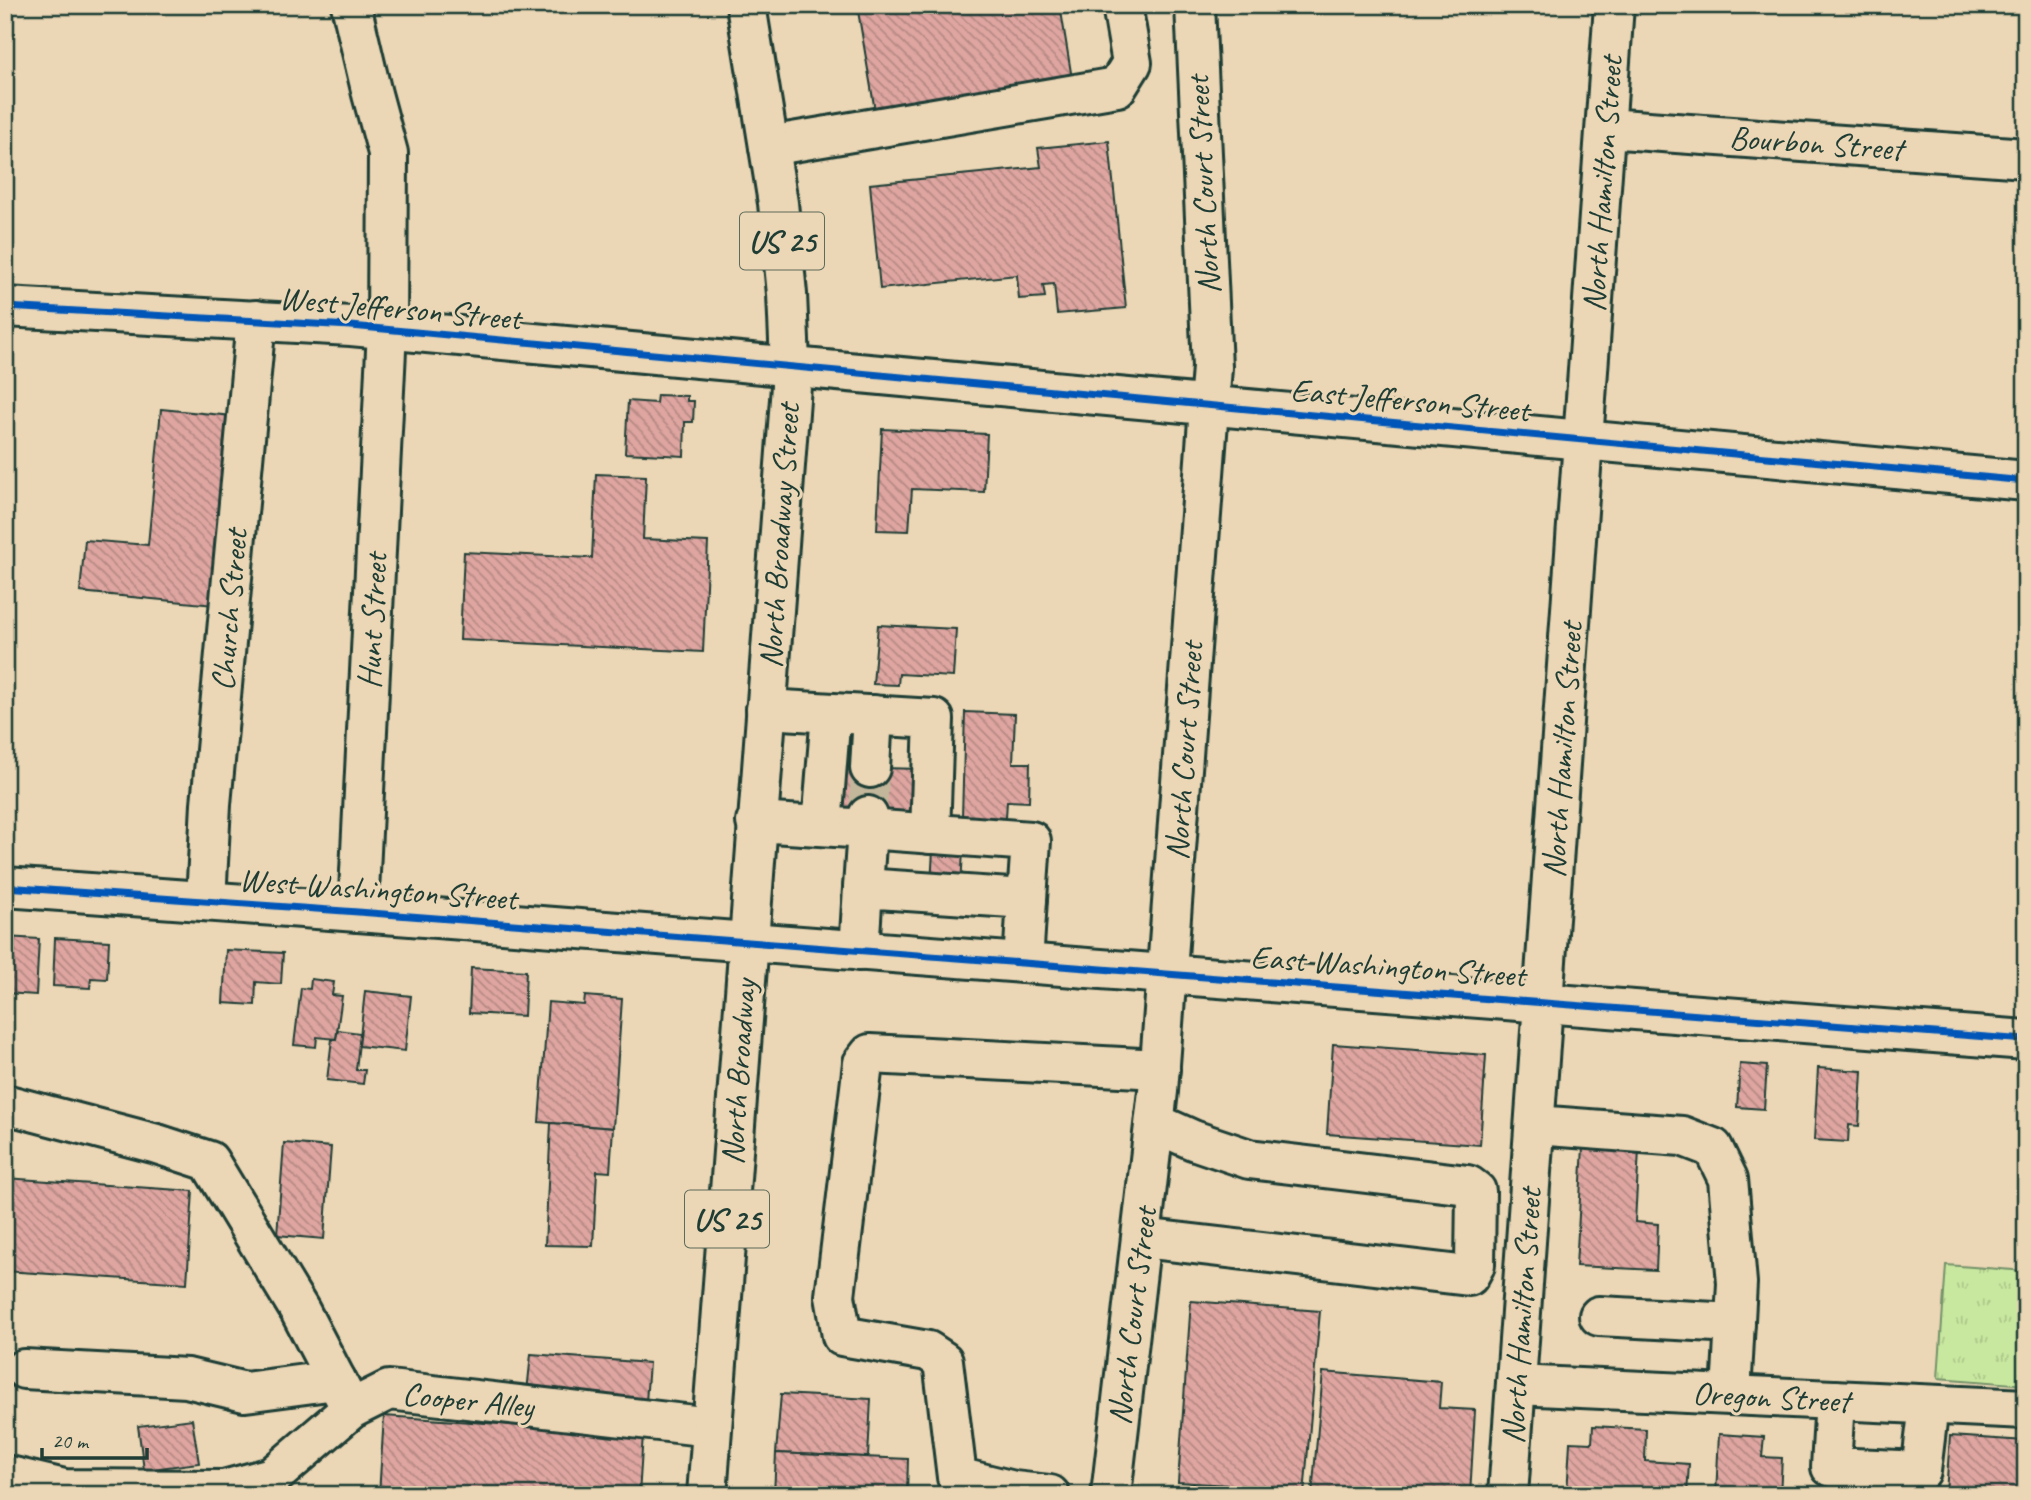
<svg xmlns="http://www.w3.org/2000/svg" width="2031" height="1500" font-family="Caveat,sans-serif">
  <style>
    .grass { fill: url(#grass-tufts); stroke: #74926a; stroke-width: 2 }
    .building { fill: url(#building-back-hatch); stroke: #1f3d34; stroke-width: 2 }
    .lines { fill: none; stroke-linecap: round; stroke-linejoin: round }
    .minor-tunnel { stroke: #c2b79b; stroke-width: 38; stroke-dasharray: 38 19; stroke-linecap: butt }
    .minor-casing { stroke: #1f3d34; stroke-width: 44 }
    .major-casing { stroke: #1f3d34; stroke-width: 44 }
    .minor { stroke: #ebd6b5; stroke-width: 38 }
    .major { stroke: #ebd6b5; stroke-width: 38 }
    .cycleway-casing { stroke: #ebd6b5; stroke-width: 11 }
    .cycleway { stroke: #0057b8; stroke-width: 7 }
    .labels { text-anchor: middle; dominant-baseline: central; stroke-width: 6; stroke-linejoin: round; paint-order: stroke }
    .shield { fill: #ebd6b5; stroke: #5c6b5b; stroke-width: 2 }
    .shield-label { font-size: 32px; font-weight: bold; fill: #1f3d34 }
    .street-label { font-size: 33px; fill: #1f3d34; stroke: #ebd6b5 }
  </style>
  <defs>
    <pattern id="grass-tufts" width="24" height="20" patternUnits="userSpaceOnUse" patternTransform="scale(1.75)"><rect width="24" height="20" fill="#c9e89f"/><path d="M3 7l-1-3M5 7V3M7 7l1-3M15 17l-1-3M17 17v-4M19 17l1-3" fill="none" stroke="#acc88a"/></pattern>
    <pattern id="building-back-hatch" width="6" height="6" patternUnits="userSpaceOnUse" patternTransform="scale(1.75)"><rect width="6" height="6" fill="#dfa5a0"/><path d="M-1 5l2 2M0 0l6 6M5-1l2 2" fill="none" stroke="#b48883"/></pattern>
  </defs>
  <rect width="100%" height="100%" fill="#ebd6b5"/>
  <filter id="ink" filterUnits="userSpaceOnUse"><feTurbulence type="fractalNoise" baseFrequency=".0143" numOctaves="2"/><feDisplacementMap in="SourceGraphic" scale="14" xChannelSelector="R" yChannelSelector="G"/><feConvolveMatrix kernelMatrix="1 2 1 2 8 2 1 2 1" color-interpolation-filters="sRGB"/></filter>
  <g filter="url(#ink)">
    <!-- grass -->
    <path class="grass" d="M1946 1265 2026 1271V1385L1938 1378Z"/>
    <!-- building -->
    <g class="building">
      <path d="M857 5H1060L1073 85 876 117Z"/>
      <path d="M1109 141 1126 308 1057 314 1054 284 1043 285 1045 297 1019 299 1017 275 880 289 870 184 1041 167 1038 148Z"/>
      <path d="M657 395 687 396V401H694L693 422H685L684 456 625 453 628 401 656 403Z"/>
      <path d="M161 409 232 416 214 605 80 592 85 540 148 545Z"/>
      <path d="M882 429 987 434 984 492 912 489 909 531 877 530Z"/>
      <path d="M596 474 646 476 643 539 708 542 703 652 460 640 464 552 592 558Z"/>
      <path d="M878 625 956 629 953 677 899 674 898 685 873 684Z"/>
      <path d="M965 712 1015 714 1013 763H1030L1029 802 1007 801 1006 818 962 817Z"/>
      <path d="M837 767 923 769 922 818 836 815Z"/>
      <path d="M933 850 963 851 961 886 931 885Z"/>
      <path d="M5 937 39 939 36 995 5 993Z"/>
      <path d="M55 938 109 941 107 979 91 978 90 988 53 986Z"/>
      <path d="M226 950 283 953 281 984 256 982 255 1005 223 1003Z"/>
      <path d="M471 968 526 971 524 1016 469 1013Z"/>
      <path d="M311 979 334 982 332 995 342 996 336 1039 317 1037 316 1047 294 1045 301 988 310 989Z"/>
      <path d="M365 991 411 996 405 1051 359 1046Z"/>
      <path d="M585 996 622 999 613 1128 539 1122 548 1002 584 1005Z"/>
      <path d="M338 1030 360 1033 356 1070H365L363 1084 327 1080 332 1039H336Z"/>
      <path d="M1333 1044 1486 1055 1480 1145 1327 1134Z"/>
      <path d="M1740 1064 1767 1066 1764 1109 1737 1107Z"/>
      <path d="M1818 1068 1862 1071 1859 1126 1849 1125 1848 1142 1814 1140Z"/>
      <path d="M551 1123 613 1128 610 1172 597 1171 593 1246 545 1245Z"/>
      <path d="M284 1143 331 1147 324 1239 277 1235Z"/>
      <path d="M1583 1147 1639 1150 1635 1222 1658 1224 1656 1270 1576 1266Z"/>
      <path d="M5 1178 193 1191 187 1283 5 1271Z"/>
      <path d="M1191 1301 1320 1311 1304 1495H1227L1228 1485 1178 1482Z"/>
      <path d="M531 1354 649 1363 646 1402 527 1392Z"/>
      <path d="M1323 1372 1441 1382 1439 1408 1475 1410 1470 1495H1312Z"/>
      <path d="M781 1394 871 1399 868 1457 776 1453Z"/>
      <path d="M384 1416 643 1434 639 1495H379Z"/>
      <path d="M192 1419 199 1463 144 1470 138 1426Z"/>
      <path d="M1593 1426 1646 1429 1645 1461 1689 1464 1687 1495H1567L1570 1442 1592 1443Z"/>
      <path d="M1719 1434 1764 1437 1762 1457 1782 1458 1780 1495H1716Z"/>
      <path d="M1950 1436 2026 1441V1495L1946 1493Z"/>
      <path d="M776 1453 908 1459 907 1495H774Z"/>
    </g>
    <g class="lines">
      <!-- minor-tunnel -->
      <path class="minor-tunnel" d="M868 816 870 768"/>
      <!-- minor casing -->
      <g class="minor-casing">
        <g id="minor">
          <path d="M351 5 372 94 388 153 387 330 358 912"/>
          <path d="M1606 128 2026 158"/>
          <path d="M769 146 1117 87 1132 63 1122 5"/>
          <path d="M5 307 351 326 2026 481"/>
          <path d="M766 709 934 719 930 834"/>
          <path d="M870 768 873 715"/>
          <path d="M756 822 867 829 868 816"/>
          <path d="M822 826 831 713"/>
          <path d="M5 887 358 912 2026 1040"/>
          <path d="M863 888 867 829 1031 841 1027 899"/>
          <path d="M206 901 211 804 256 320"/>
          <path d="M859 951 863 888 1027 899 1023 963"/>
          <path d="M5 1104 157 1144 209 1161 300 1311 351 1409"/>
          <path d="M1535 1125 1682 1136 1713 1148 1728 1179 1737 1283 1731 1395"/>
          <path d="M1142 1238 1469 1276 1475 1265 1476 1191 1468 1185 1249 1159 1193 1140 1155 1123"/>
          <path d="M1599 1316 1735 1323"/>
          <path d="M24 1369 187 1378 245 1392 336 1380"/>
          <path d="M1516 1385 2026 1409"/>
          <path d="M1835 1400 1831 1467 1921 1471 1929 1405"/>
          <path d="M5 1475 64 1489 224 1490 272 1477 351 1409 389 1390 711 1427"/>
          <path d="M1050 1495 1014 1491 957 1477 943 1361 928 1351 842 1336 835 1296 863 1063 870 1054 1160 1069"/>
          <path d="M1111 1495 1158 1091 1212 367 1195 5"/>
          <path d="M1508 1495 1614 5"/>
        </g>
      </g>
      <!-- major casing -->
      <g class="major-casing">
        <path id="major" d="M707 1495 791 386 787 294 778 203 746 5"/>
      </g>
      <!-- minor -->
      <use href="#minor" class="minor"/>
      <!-- major -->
      <use href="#major" class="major"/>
      <!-- cycleway casing -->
      <g class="cycleway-casing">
        <g id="cycleway">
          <path d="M5 307 351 326 2026 481"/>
          <path d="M5 887 358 912 2026 1040"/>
        </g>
      </g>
      <!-- cycleway -->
      <use href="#cycleway" class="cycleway"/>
    </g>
  </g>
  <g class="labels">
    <!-- shield labels -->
    <g class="shield">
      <rect x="740" y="212.5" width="84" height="57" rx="5"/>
      <rect x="685" y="1190.5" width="84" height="57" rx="5"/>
    </g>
    <g class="shield-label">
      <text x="782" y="241">US 25</text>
      <text x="727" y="1219">US 25</text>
    </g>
    <!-- street labels -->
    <g class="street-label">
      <text transform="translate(1816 143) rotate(4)">Bourbon Street</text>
      <text transform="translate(1602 184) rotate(-86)">North Hamilton Street</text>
      <text transform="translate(1203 185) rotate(-93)">North Court Street</text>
      <text transform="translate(400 308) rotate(5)">West Jefferson Street</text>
      <text transform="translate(1410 400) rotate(5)">East Jefferson Street</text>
      <text transform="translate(779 536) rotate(-86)">North Broadway Street</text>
      <text transform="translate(229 610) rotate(-85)">Church Street</text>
      <text transform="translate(372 621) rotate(-87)">Hunt Street</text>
      <text transform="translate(1562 750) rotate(-86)">North Hamilton Street</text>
      <text transform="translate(1184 751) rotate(-86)">North Court Street</text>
      <text transform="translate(378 889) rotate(4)">West Washington Street</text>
      <text transform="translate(1388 966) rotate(4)">East Washington Street</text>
      <text transform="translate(738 1072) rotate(-86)">North Broadway</text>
      <text transform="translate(1132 1316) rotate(-83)">North Court Street</text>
      <text transform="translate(1521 1316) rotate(-86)">North Hamilton Street</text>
      <text transform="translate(1771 1397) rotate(3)">Oregon Street</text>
      <text transform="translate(468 1400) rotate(6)">Cooper Alley</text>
    </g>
  </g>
  <!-- margin -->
  <rect width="2031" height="1500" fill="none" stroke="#ebd6b5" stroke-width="28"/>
  <rect x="14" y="14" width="2003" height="1472" fill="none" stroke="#1f3d34" stroke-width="2.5" filter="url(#ink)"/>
  <!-- scale -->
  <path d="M42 1448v10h105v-10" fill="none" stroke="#1f3d34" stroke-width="3.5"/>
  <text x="52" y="1448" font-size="21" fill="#1f3d34" stroke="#ebd6b5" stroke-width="5" paint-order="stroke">20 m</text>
</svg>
